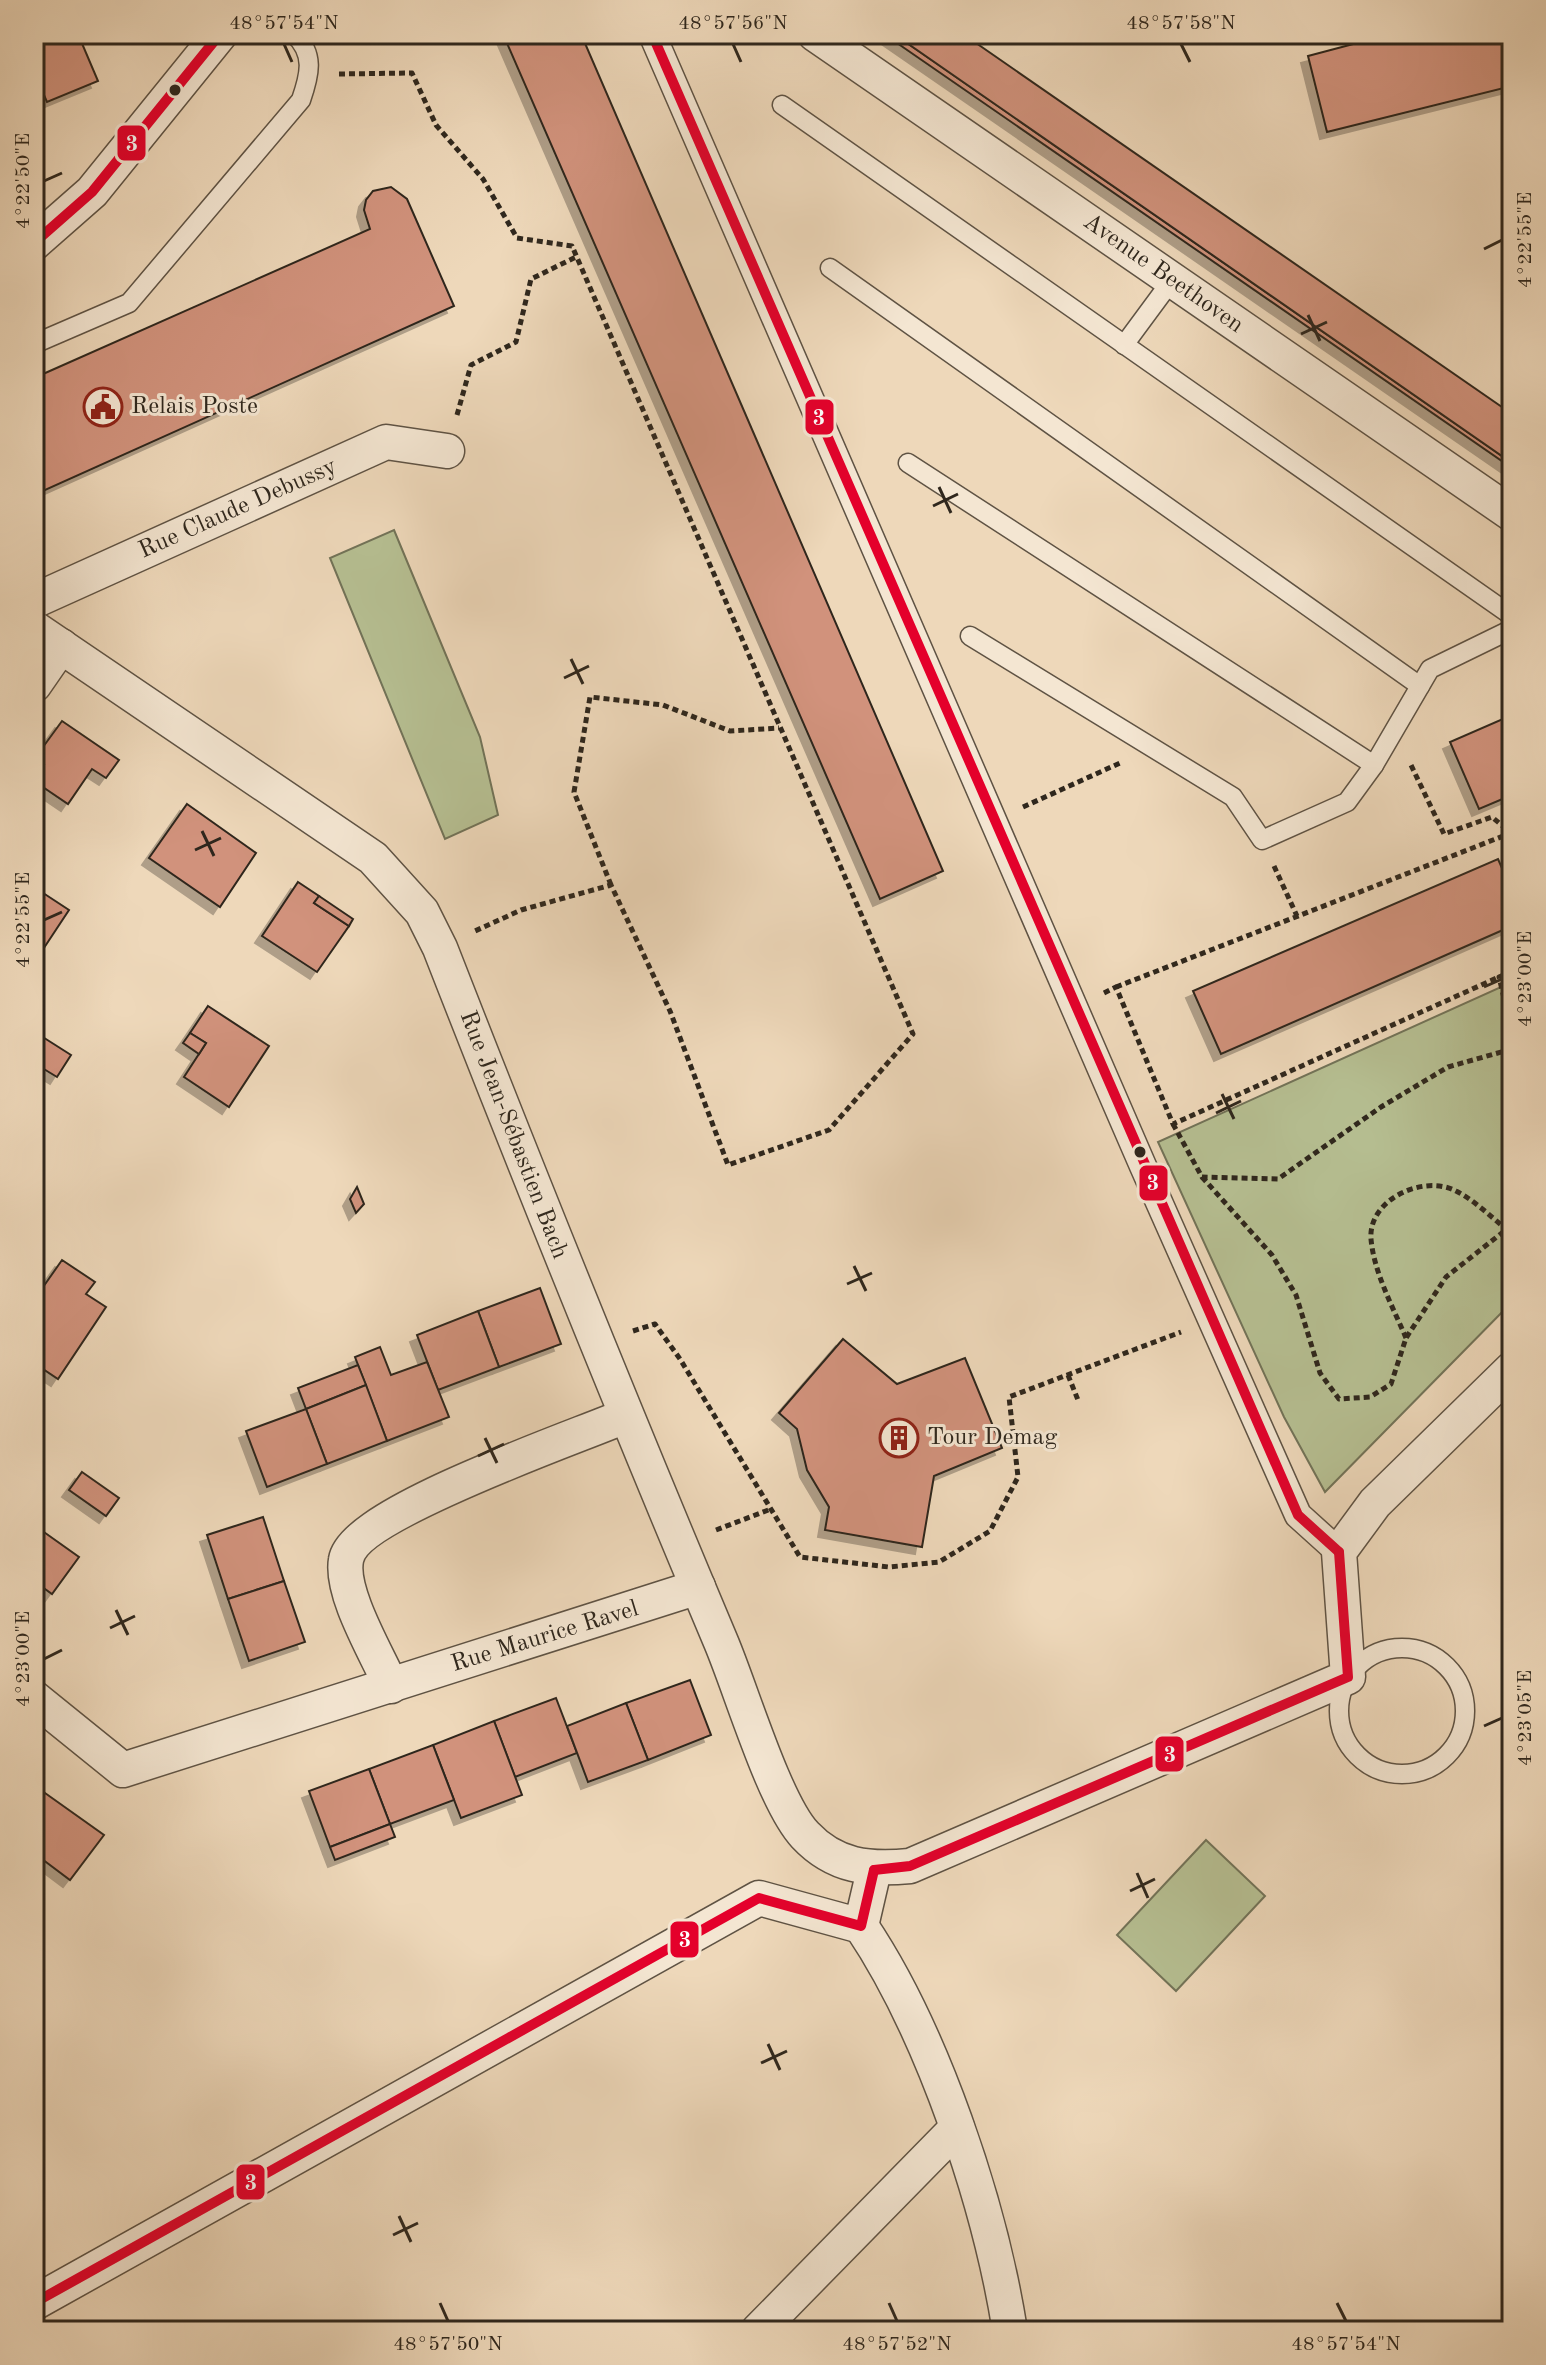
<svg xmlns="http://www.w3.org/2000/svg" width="1546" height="2365" font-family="'Old Standard TT',serif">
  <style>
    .green { fill: #b6bf92; stroke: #727358; stroke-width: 2 }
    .building { fill: #d1927c; stroke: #2f271d; stroke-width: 2; filter: url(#shadow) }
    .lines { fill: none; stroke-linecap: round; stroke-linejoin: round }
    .service-casing { stroke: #5f5344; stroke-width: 21 }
    .pedestrian-casing { stroke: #5f5344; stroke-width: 29 }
    .minor-casing { stroke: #5f5344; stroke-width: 37 }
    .path { stroke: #2f271d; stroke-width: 5; stroke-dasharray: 6 4; stroke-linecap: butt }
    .service { stroke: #f4e6d2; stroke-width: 18 }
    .pedestrian { stroke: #f4e6d2; stroke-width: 26 }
    .minor { stroke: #f4e6d2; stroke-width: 34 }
    .bus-1-casing { stroke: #f4e6d2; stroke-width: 16 }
    .bus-1 { stroke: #e4002b; stroke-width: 10 }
    .ticks { fill: none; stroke: #2f271d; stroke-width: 3 }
    .bus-dot { fill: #2f271d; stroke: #f4e6d2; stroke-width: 3 }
    .labels { text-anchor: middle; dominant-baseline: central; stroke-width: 6; stroke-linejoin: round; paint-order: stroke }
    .street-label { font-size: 24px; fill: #2f271d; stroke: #f4e6d2 }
    .poi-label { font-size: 24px; fill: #2f271d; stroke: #f4e6d2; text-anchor: start }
    .line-badge { stroke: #f4e6d2; stroke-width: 3 }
    .badge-label { font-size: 22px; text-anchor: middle; font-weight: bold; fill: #fff }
    .neatline { fill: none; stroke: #2f271d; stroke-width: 3 }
    .ticks-label { font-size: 20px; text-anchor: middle; fill: #2f271d }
  </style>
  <defs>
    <filter id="shadow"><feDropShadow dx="-7" dy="7" stdDeviation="0" flood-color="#0004"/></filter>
  </defs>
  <rect width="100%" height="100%" fill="#eed8ba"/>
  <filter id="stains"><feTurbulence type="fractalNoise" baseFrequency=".0025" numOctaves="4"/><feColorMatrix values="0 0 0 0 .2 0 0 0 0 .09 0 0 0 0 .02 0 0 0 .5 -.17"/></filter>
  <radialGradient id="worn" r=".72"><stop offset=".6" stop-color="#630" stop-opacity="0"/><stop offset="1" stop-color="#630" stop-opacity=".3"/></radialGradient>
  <!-- green -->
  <g class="green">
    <path d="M394 530 480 737 498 815 445 839 330 558Z"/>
    <path d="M1512 982V1302L1325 1492 1284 1417 1158 1142Z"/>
    <path d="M1206 1840 1265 1896 1176 1991 1117 1935Z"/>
  </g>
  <!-- building -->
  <g class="building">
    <path d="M34 34H78L98 81 47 102 34 72Z"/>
    <path d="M503 34H581L943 871 880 899Z"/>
    <path d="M884 34H894L1512 463V468Z"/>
    <path d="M894 34H963L1512 414V463Z"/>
    <path d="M1391 34H1512V86L1327 132 1308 56Z"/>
    <path d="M391 187 407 199 454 306 34 495V378L370 229 364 210 366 200 373 191Z"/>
    <path d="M1512 715V795L1479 809 1450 742Z"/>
    <path d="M62 721 119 760 106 778 92 769 68 804 34 781 44 765 35 758Z"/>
    <path d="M187 804 256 853 220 907 149 858Z"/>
    <path d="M1498 859 1512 891V926L1221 1054 1193 991Z"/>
    <path d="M298 882 319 896 314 903 349 926 317 972 262 936Z"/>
    <path d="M34 887 69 910 34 963Z"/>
    <path d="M319 896 353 919 349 926 314 903Z"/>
    <path d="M208 1006 269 1046 229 1107 184 1077 206 1043 190 1033Z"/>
    <path d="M190 1033 206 1043 199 1054 183 1043Z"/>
    <path d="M38 1034 71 1055 57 1077 34 1063V1040Z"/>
    <path d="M357 1187 364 1204 356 1213 350 1199Z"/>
    <path d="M62 1260 95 1282 86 1294 106 1307 58 1379 34 1363V1300Z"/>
    <path d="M540 1288 561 1344 499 1367 478 1311Z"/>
    <path d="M478 1311 499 1367 438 1390 417 1335Z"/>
    <path d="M843 1339 897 1384 965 1358 1002 1448 934 1476 922 1547 825 1530 829 1507 807 1470 797 1429 779 1413Z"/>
    <path d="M380 1347 391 1375 427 1362 449 1417 387 1441 355 1357Z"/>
    <path d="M358 1365 366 1385 306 1409 298 1388Z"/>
    <path d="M366 1385 387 1441 327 1464 306 1409Z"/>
    <path d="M306 1409 327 1464 267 1487 246 1431Z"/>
    <path d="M82 1472 119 1498 106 1516 69 1490Z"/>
    <path d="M263 1517 284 1581 228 1599 207 1535Z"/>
    <path d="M34 1525 79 1557 52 1594 34 1581Z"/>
    <path d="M284 1581 305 1642 249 1661 228 1599Z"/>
    <path d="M690 1680 711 1735 648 1760 626 1703Z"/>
    <path d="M556 1698 577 1753 515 1777 494 1721Z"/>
    <path d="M626 1703 648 1760 588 1782 567 1726Z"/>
    <path d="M494 1721 522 1795 461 1818 433 1745Z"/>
    <path d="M433 1745 454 1800 390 1824 369 1769Z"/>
    <path d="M369 1769 390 1824 330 1847 309 1791Z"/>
    <path d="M45 1793 104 1835 70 1880 34 1853V1810Z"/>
    <path d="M390 1824 395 1837 335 1860 330 1847Z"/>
  </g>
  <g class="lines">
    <!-- service casing -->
    <g class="service-casing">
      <g id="service">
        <path d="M782 105 1512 616"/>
        <path d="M830 268 1420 686"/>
        <path d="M34 344 129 303 301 100C310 74 315 54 294 34"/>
        <path d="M1124 345 1172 280"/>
        <path d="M908 463 1374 765"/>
        <path d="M970 636 1233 797 1262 840 1347 802 1374 765 1430 669 1512 629"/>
        <circle cx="1402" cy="1711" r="63"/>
      </g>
    </g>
    <!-- pedestrian casing -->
    <g class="pedestrian-casing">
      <path id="pedestrian" d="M652 34 1143 1166 1298 1515 1339 1552"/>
    </g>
    <!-- minor casing -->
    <g class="minor-casing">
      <g id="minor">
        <path d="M815 34 1512 514"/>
        <path d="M34 243 92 192 220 34"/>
        <path d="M34 601 386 442 447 451"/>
        <path d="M34 628 373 858 422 912 440 948C531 1181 624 1412 721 1642 741 1689 774 1802 805 1835 835 1867 869 1870 910 1866L1348 1677 1339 1552 1375 1503 1512 1369"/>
        <path d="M34 685 61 646"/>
        <path d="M391 1686C377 1654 340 1593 346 1560 353 1513 577 1437 625 1416"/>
        <path d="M34 1698 123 1770 698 1587"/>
        <path d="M861 1926C933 2033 990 2204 1010 2331"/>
        <path d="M34 2303 759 1898 861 1926 874 1870"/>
        <path d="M758 2331 957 2128"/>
      </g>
    </g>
    <!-- path -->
    <g class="path">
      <path d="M339 74 412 73 436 125 483 179 517 238 572 246 913 1034 829 1130 728 1165 670 1011 611 885 521 910 475 931"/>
      <path d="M457 415 471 365 516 342 531 279 576 257"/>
      <path d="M1023 807 1120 763"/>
      <path d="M1274 866 1297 916"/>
      <path d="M611 885 574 792 590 697 663 705 730 731 779 728"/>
      <path d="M1512 971 1499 977 1512 1032"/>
      <path d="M1116 987 1511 833 1492 817 1444 834 1410 763"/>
      <path d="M1104 993 1116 987 1173 1124 1499 977"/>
      <path d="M1173 1124 1202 1177 1278 1179 1381 1107 1448 1067 1512 1049"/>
      <path d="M1202 1177 1272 1255 1296 1295 1320 1373 1339 1399 1370 1397 1391 1384 1406 1338 1446 1277 1512 1225"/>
      <path d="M633 1331 655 1324 680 1359 800 1557 889 1567 939 1562 990 1531 1018 1477 1009 1397 1181 1332"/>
      <path d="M1406 1338C1393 1307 1374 1273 1371 1239 1368 1199 1424 1174 1456 1191 1474 1200 1490 1216 1505 1228"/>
      <path d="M1068 1375 1078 1400"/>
      <path d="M716 1530 771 1509"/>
    </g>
    <!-- service -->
    <use href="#service" class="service"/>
    <!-- pedestrian -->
    <use href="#pedestrian" class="pedestrian"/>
    <!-- minor -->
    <use href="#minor" class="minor"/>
    <!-- bus-1 casing -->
    <g class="bus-1-casing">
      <g id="bus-1">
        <path d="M652 34 1298 1515 1339 1552"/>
        <path d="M34 243 92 192 220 34"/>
        <path d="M874 1870 910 1866 1348 1677 1339 1552"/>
        <path d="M34 2303 759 1898 861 1926 874 1870"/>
      </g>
    </g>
    <!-- bus-1 -->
    <use href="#bus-1" class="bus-1"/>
  </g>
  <!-- ticks -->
  <path class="ticks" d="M284 44 292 62M733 44 741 62M1181 44 1190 62M44 181 62 173M1484 249 1502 240M1308 315 1320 341M1301 334 1327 322M939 487 951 513M933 506 958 494M571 659 583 684M564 678 589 666M202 831 214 856M195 850 221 838M44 920 62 912M1484 987 1502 979M1222 1094 1234 1119M1216 1113 1241 1101M854 1266 866 1291M847 1284 872 1273M485 1438 497 1463M478 1456 504 1444M116 1610 128 1635M110 1628 135 1616M44 1659 62 1650M1484 1726 1502 1718M1137 1873 1148 1898M1130 1891 1155 1879M768 2044 780 2070M761 2063 787 2051M399 2216 411 2242M393 2235 418 2223M440 2303 448 2321M889 2303 897 2321M1337 2303 1346 2321"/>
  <!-- icons -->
  <defs>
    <g id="civic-ring" transform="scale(2)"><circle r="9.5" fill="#f4e6d2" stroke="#8f2418" stroke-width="1.5"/><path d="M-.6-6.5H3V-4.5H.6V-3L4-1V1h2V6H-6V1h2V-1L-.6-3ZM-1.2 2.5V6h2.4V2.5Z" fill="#8f2418"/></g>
    <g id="building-ring" transform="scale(2)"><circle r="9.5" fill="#f4e6d2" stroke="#8f2418" stroke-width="1.5"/><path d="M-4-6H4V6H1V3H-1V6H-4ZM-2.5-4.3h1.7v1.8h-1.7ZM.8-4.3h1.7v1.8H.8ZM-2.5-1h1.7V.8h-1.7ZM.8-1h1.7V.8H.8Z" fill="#8f2418"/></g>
  </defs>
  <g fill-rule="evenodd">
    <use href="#civic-ring" x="103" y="407"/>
    <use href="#building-ring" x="899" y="1438"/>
  </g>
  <!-- markers -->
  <g class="bus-dot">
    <circle cx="175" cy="90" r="7"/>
    <circle cx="1140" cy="1152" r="7"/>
  </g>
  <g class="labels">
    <!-- street labels -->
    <g class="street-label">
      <text transform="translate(1163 274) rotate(35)">Avenue Beethoven</text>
      <text transform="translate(238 509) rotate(-24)">Rue Claude Debussy</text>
      <text transform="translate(513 1135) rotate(69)">Rue Jean-Sébastien Bach</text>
      <text transform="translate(545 1637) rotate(-17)">Rue Maurice Ravel</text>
    </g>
    <!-- poi labels -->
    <g class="poi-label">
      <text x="131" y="407">Relais Poste</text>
      <text x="927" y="1438">Tour Demag</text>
    </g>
  </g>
  <g class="line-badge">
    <rect x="116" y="124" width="31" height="38" rx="8" fill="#e4002b"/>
    <rect x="804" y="398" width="31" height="38" rx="8" fill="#e4002b"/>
    <rect x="1138" y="1164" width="31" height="38" rx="8" fill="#e4002b"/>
    <rect x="1154" y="1735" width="31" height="38" rx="8" fill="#e4002b"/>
    <rect x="669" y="1920" width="31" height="39" rx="8" fill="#e4002b"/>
    <rect x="235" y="2163" width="31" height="38" rx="8" fill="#e4002b"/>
  </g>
  <g class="badge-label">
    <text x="132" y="151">3</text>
    <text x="819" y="425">3</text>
    <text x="1153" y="1190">3</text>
    <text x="1170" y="1762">3</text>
    <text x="685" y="1947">3</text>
    <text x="251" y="2190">3</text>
  </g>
  <!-- margin -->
  <rect width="1546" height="2365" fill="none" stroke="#eed8ba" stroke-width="88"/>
  <rect x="44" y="44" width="1458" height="2277" class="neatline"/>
  <g class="ticks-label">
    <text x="284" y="29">48°57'54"N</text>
    <text x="733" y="29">48°57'56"N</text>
    <text x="1181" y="29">48°57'58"N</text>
    <text transform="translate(22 181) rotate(-90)" y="7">4°22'50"E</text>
    <text transform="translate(1524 240) rotate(-90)" y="7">4°22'55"E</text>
    <text transform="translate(22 920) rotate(-90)" y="7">4°22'55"E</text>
    <text transform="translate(1524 979) rotate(-90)" y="7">4°23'00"E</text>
    <text transform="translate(22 1659) rotate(-90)" y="7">4°23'00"E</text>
    <text transform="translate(1524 1718) rotate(-90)" y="7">4°23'05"E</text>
    <text x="448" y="2350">48°57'50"N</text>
    <text x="897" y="2350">48°57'52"N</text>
    <text x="1346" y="2350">48°57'54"N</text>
  </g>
  <rect width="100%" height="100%" filter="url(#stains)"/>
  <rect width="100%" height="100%" fill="url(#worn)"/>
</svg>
